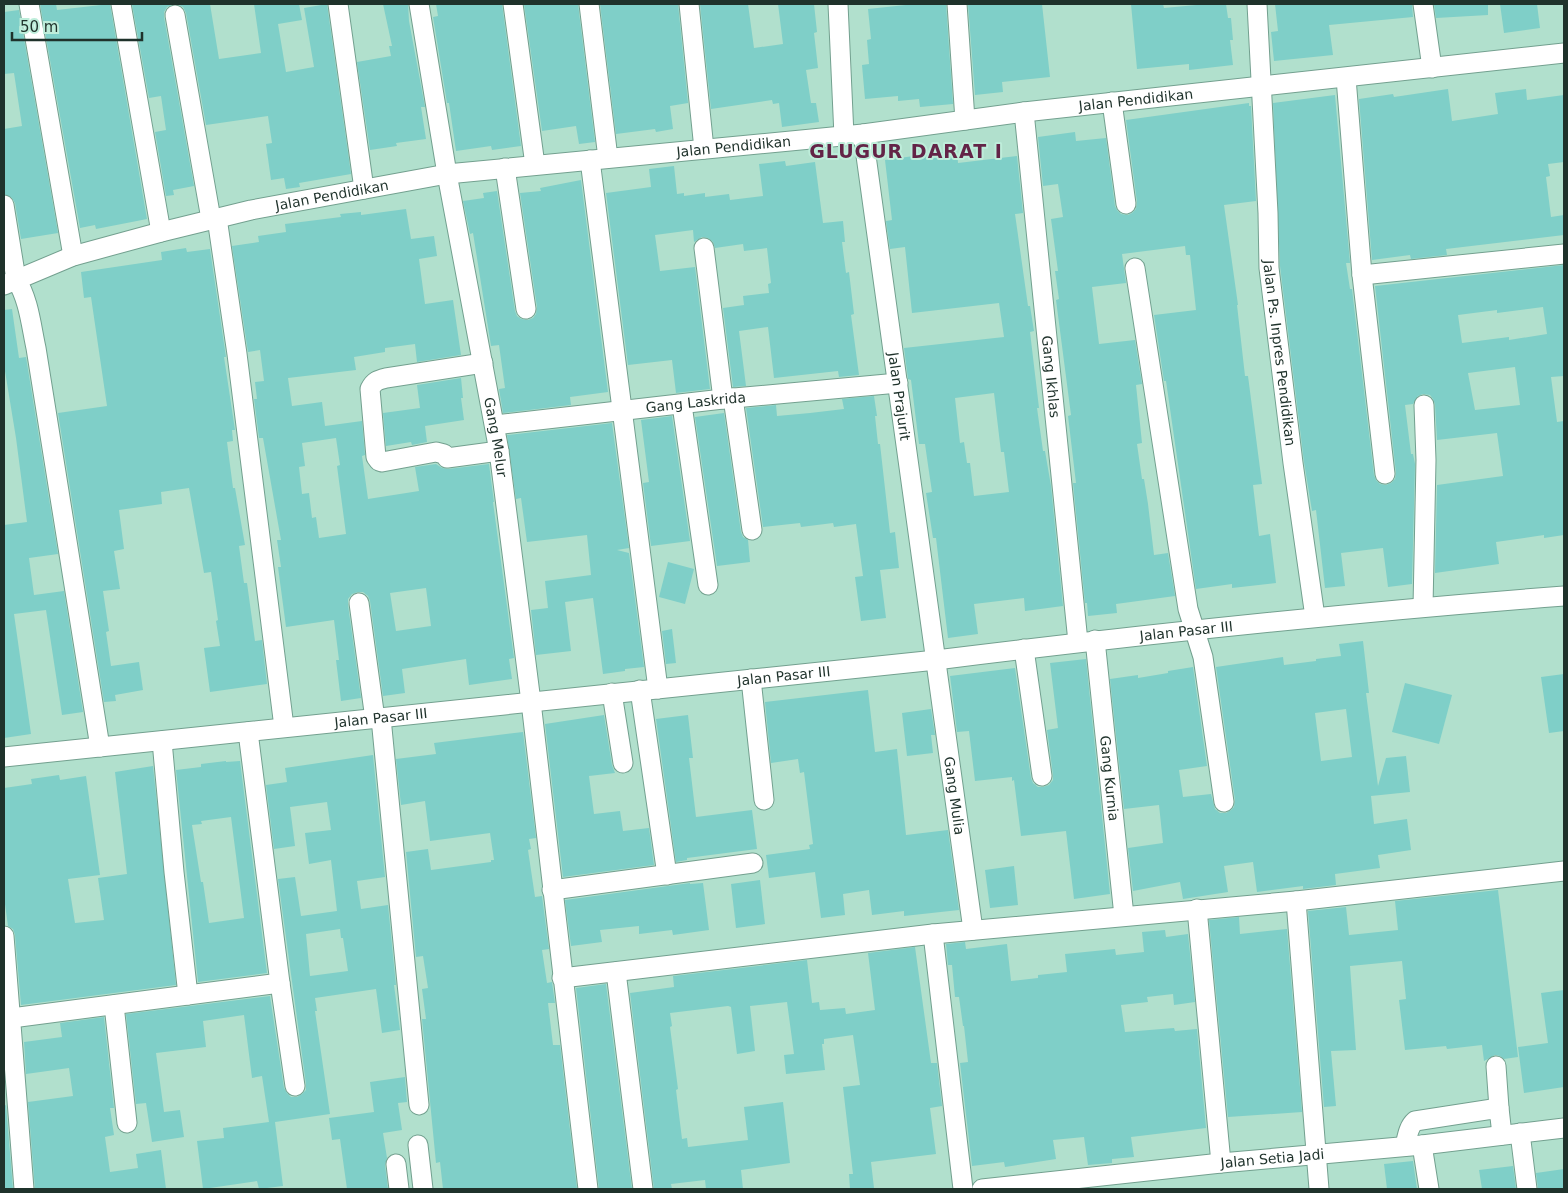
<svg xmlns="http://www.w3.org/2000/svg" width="1568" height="1193" font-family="'DejaVu Sans',sans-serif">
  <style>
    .building { fill: #7fcfc8; fill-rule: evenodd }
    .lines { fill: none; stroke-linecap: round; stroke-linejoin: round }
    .minor-casing { stroke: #73a08f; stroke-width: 21 }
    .minor { stroke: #fff; stroke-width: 19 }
    .labels { text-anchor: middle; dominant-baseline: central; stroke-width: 4; stroke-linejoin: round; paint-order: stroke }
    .street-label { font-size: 14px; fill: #1f322b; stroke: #beedda }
    .district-label { font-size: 19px; font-weight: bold; letter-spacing: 1px; fill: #632447; stroke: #beedda }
  </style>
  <rect width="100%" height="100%" fill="#b1e0cd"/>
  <!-- building -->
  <g class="building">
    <path d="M40 4H56L57 10 110 4 147 219 96 229 95 225 80 228Z"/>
    <path d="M132 4H210L219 59 261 53 254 4H299L302 20 278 24 286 72 314 67 304 8 327 4 351 174 299 183 300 187 286 189 284 178 271 180 266 144 272 143 268 116 206 125 186 13 183 7 179 5 174 4 167 7 164 12V17L194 186 173 190 174 195 166 196 155 132 166 130 161 96 149 98Z"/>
    <path d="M383 4H408L409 21 425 107H421L426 139 396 143 397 146 370 150 357 62 391 56 389 46H392Z"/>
    <path d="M436 4H502L521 146 492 150 491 146 456 151 449 103H447L433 17 438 16Z"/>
    <path d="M524 4H578L595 142 579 144 576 126 542 131Z"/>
    <path d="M600 4H678L688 103 670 106 673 129 656 132 655 129 616 134Z"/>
    <path d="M700 4H748L754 48 783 44 778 4H814L817 32 814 33 818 68 806 70 811 103H816L819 122 782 127 779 103 773 104 772 100 711 109Z"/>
    <path d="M915 4H946L953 104 920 107 919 99 898 101V96L865 99 862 65 869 64 867 40 871 39 868 9Z"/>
    <path d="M968 4H1042L1050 77 1002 82 1003 92 975 95Z"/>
    <path d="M1131 4H1163L1164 8 1207 4H1226L1228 18H1231L1233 40H1230L1233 65 1189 70V64L1137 69Z"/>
    <path d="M1275 4H1412L1413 17 1329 25 1333 55 1274 61 1271 32 1278 31Z"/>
    <path d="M1434 4H1488V15L1436 18Z"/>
    <path d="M1500 4H1537L1540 28 1504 33Z"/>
    <path d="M19 10 58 233 21 239 15 203 12 198 4 194V129L22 126 14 73 4 74V12Z"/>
    <path d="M1448 89 1452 121 1498 114 1495 93 1526 89 1527 100 1564 95V162L1548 164 1550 176 1546 177 1551 217 1564 215V235L1446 249 1447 255 1411 259 1410 255 1372 260 1359 99 1393 94 1394 97Z"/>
    <path d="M1335 95 1350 263H1346L1350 289H1352L1374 475 1376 480 1380 484 1386 485 1391 483 1395 479 1396 473 1375 286 1564 265V376L1551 377 1557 422 1564 421V535L1544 538V535L1496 542 1499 564 1435 573 1437 485 1503 476 1497 433 1437 440 1435 404 1433 399 1430 395 1423 394 1418 396 1413 404 1405 405 1411 454H1413L1415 464 1412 584 1388 587 1383 548 1341 553 1345 586 1325 588 1316 510 1312 511 1304 462 1280 266 1273 103ZM1543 307 1547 334 1509 340V337L1462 343 1458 315 1497 310V313ZM1515 367 1520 405 1475 410 1468 373Z"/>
    <path d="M1249 103V106H1251L1256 201 1224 205 1238 305H1237L1245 376H1248L1262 484 1253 485 1259 536 1270 534 1276 583 1232 588V584L1196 589 1166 381H1164L1154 315 1196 310 1190 255H1186L1185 246 1122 254 1126 283 1092 287 1099 344 1135 340 1142 384 1136 385 1142 443 1137 444 1142 479H1144L1148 504 1154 555 1168 553 1175 596 1116 604 1117 613 1088 616 1087 603H1085L1073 483H1076L1068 416 1071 415 1056 300 1059 299 1055 271H1058L1051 219 1063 217 1058 184 1043 186 1038 137 1075 132 1076 141 1106 138 1115 206 1117 210 1121 214 1128 215 1132 213 1136 209 1137 202 1126 120Z"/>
    <path d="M957 150 958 163 1017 156 1023 213 1015 214 1028 306H1030L1034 331 1030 332 1039 408H1037L1043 451H1045L1051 486 1063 606 1025 611 1024 598 974 604 978 634 948 638 936 538H933L926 493 932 492 928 465 925 444H919L911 380 908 379 904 348 1004 337 999 303 912 313 905 247 890 249 886 221 892 220 885 160ZM994 393 1001 452H1004L1009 492 974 496 970 463H967L964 442 960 443 955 398Z"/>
    <path d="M785 161 786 166 815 162 823 223 843 221 845 242H842L846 273 849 272 854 314 851 315 859 375 839 377 838 371 774 378 768 327 739 331 746 386 733 387 723 308 744 305 743 296 769 293 768 284 771 283 767 248 744 251 743 244 715 248 713 242 708 238 702 237 694 242 693 230 655 235 660 271 695 267 710 389 676 393 672 360 628 365 606 193 651 187 649 169 674 166 677 194 684 193V196L705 193V197L729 194 730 200 763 196 759 164Z"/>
    <path d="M581 180 608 392 570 397 571 405 503 413 499 389 505 388 499 345 491 346 473 233 470 234 463 201 484 198 483 193 497 191 515 311 517 316 521 319 528 320 533 318 536 314 537 307 520 193 541 191 540 188Z"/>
    <path d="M406 209 411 239 434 236 437 256 419 259 425 304 453 300 461 355 417 362 415 344 385 348V352L354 357 356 370 288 378 292 406 322 402 325 426 362 421 365 455 362 456 368 499 419 491 415 467 436 464 442 468 448 469 489 464 494 502H493L514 658 509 659 512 679 469 685 466 659 402 669 405 693 383 696 370 601 368 596 363 592H358L352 594 348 599V605L361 698 341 701 336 660H339L334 620 286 627 278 567H281L277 540H281L263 438H259L254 399H257L255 382 264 381 260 350 248 352 232 246 259 242 258 236 286 232 285 224 341 217 340 214 361 212V215ZM336 438 340 465 337 466 346 534 319 538 316 517 312 518 309 493 302 494 299 467 305 466 302 443ZM426 588 431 626 396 631 390 593Z"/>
    <path d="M186 248 187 252 210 249 226 357H224L235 430H232L233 441 227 442 233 488H235L245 545 239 546 244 583H247L255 641 262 640 267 684 210 692 204 648 220 646 216 621 218 620 211 572 204 573 189 488 161 492 162 504 119 510 124 549 114 551 120 589 103 591 109 631 106 632 111 666 139 662 143 690 115 695 116 701 104 702 58 413 107 406 91 297 84 298 81 272 162 260 161 252Z"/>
    <path d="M12 309 19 358 26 357 58 554 29 558 34 595 64 591 83 712 62 715 46 610 14 614 31 734 4 738V525L27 522 16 438 4 365V310Z"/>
    <path d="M461 378 463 398H461L464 420 425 426 427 442 412 445 411 442 386 446 383 413 420 408 417 385Z"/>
    <path d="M874 396 877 416H875L878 444H880L890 533 895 532 899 568 880 570 886 618 861 621 855 577 863 576 856 524 834 527 833 523 801 527 800 523 763 527 746 408 776 405 777 416 810 413 844 409 842 399Z"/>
    <path d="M724 413 741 532 743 537 748 540 750 562 717 566 695 417Z"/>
    <path d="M672 416 690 541 651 546 643 483 649 482 641 420Z"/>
    <path d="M612 423 629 548 617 550 629 553 644 667 625 669V671L603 674 593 598 565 602 571 651 536 655 531 610 548 608 545 581 591 575 587 535 527 542 521 498 516 499 507 435Z"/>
    <path d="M668 562 694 569 685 604 659 597Z"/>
    <path d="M672 629 676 663 666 664 662 631Z"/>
    <path d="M1363 641 1369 693H1366L1378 786 1386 758 1406 756 1410 792 1371 796 1374 824 1407 819 1411 850 1378 855 1380 868 1335 874 1336 885 1303 889V886L1257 892 1253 862 1224 866 1228 892 1183 899 1180 882 1133 891 1128 848 1163 843 1159 805 1124 809 1110 679 1138 675V678L1168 673V671L1193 667 1207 766 1179 770 1183 797 1211 794 1215 809 1220 813H1226L1231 810 1234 807 1235 800 1216 667 1283 657 1284 665 1316 661V659L1341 656 1339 644ZM1346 709 1352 757 1321 761 1315 713Z"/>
    <path d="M1086 659 1110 894 1074 899 1066 831 1021 836 1014 780 1012 781V777L975 781 969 731 957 732 950 676 1015 668 1031 778 1033 783 1038 787H1043L1049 785 1053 780V775L1047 730 1058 728 1050 663Z"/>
    <path d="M1564 674V731L1549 733 1541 677Z"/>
    <path d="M1405 683 1452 695 1439 744 1392 732Z"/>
    <path d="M868 690 875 752 897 749 906 835 948 830 959 910 904 916V911L872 915 869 890 843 894 845 915 821 918 815 872 769 878 766 855 810 849 809 845 813 844 804 772 800 773 798 759 771 763 765 702Z"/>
    <path d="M931 709 935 735H931L933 753 907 756 902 713Z"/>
    <path d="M604 715 612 765 615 773 589 776 594 814 620 811 623 831 649 828 654 865 563 877 545 724Z"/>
    <path d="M688 715 693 758H689L696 817 752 810 757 849 687 858V860L676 862 656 719Z"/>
    <path d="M523 732 536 838 529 839 531 849 528 850 535 897 542 896 549 949 542 950 547 983 552 982 555 1003H548L553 1045H560L577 1189H443L440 1162 436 1163 422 1019H426L422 989 428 988 423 956 416 957 406 852 428 849 431 870 491 862V860H494L490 833 430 841 425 801 401 805 396 759 436 754 434 743Z"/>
    <path d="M373 755 385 877 357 881 361 909 388 905 396 985H394L400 1030 382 1033 376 989 315 998 317 1011H315L330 1114 275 1122 283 1186 259 1189 257 1181 203 1189 197 1141 224 1138 223 1128 269 1122 262 1076 252 1078 244 1015 203 1021 206 1047 156 1053 164 1112 180 1110 184 1137 152 1142 146 1103 136 1104 126 1014 270 996 284 1088 287 1093 291 1097H297L302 1094 306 1090V1084L278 879 295 877 301 916 337 911 331 860 309 864 305 833 331 830 327 802 290 807 295 846 274 849 266 785 287 782 285 768ZM340 929 341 938H343L348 971 310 976 306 934Z"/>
    <path d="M226 761V762L240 761 267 973 198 982 176 770 201 767V764ZM231 817 244 918 209 923 203 882H201L192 825 202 824 201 821Z"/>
    <path d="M153 766 176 985 21 1005 15 935 13 929 8 926 4 897V788L32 784 31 779 59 775 60 780 86 776 100 875 68 879 75 923 104 920 98 878 127 874 115 772Z"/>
    <path d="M1014 866 1018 905 990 908 985 870Z"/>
    <path d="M760 880 765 924 736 928 731 884Z"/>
    <path d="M690 883V884L703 883 709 930 673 935 672 930 639 934V926L600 930 602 942 571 946 565 900Z"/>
    <path d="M1498 890 1518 1057 1504 1059 1500 1056 1495 1055 1484 1061 1482 1045 1447 1049 1446 1046 1405 1050 1399 1000 1406 999 1402 961 1350 966 1356 1050 1331 1051 1336 1106 1324 1107 1308 911 1346 907 1349 935 1398 930 1395 901Z"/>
    <path d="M1239 917 1240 934 1287 929 1302 1112 1228 1117 1209 920Z"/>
    <path d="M1165 930 1166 937 1188 934 1195 1002 1174 1005 1173 994 1147 997 1148 1002 1121 1005 1125 1032 1174 1028 1175 1031 1197 1029 1206 1128 1131 1137 1134 1157 1112 1159V1163L1088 1165 1084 1137 1053 1140 1056 1159 1005 1167 1004 1162 972 1166 960 1063 968 1062 964 1026H963L959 997H955L952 965H948L946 944 965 942 966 949 1007 944 1011 981 1038 978V975L1067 972 1065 954 1115 949 1116 955 1144 952 1142 932Z"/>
    <path d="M915 947 931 1063H937L942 1106 930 1108 936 1154 871 1162 874 1188 850 1189 849 1174H853L843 1087 860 1085 853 1035 824 1039V1044H822L825 1070 786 1074 784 1055 794 1054 787 1002 750 1006 755 1051 737 1054 731 1007 728 1006 670 1013 672 1026 670 1027 678 1089 676 1090 682 1139 687 1138 688 1147 748 1140 744 1107 783 1102 790 1163 741 1170 743 1189H706L705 1180 671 1184 672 1189H654L630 993 674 987 673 976 807 960 812 1003 819 1002 820 1010 845 1008 846 1014 875 1010 868 953Z"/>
    <path d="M606 984 632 1189H599L576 988Z"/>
    <path d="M1564 990V1087L1524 1093 1518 1047 1548 1043 1541 993Z"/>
    <path d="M104 1017 114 1108H110L114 1135 105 1137 110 1172 138 1168 136 1154 161 1150 166 1189H35L28 1102 73 1096 69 1068 26 1074 24 1042 62 1037 60 1023Z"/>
    <path d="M405 1077 407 1102 398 1103 402 1130 383 1133 387 1158 385 1165 388 1189H347L340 1139 332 1140 329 1118 374 1112 370 1082Z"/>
    <path d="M6 1105 13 1189H4V1106Z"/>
    <path d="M1413 1161 1417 1189H1387L1384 1164Z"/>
    <path d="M1513 1166 1516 1189H1482L1479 1170Z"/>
    <path d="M1564 1169V1189H1538L1536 1173Z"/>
  </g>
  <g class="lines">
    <!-- minor casing -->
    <g class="minor-casing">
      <g id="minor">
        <path d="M29 4 73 256"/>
        <path d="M121 4 161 232"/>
        <path d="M338 4 364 189"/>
        <path id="s1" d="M419 4 447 174 499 451 531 702 588 1189"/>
        <path d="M513 4 535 165"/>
        <path d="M589 4 608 158"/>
        <path d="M689 4 704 149"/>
        <path d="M838 4 844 136"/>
        <path d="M957 4 965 120"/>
        <path id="s2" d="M1257 4 1268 213 1269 268 1293 463 1315 617"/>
        <path d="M1423 4 1432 68"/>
        <path d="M175 15 211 219"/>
        <path d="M1346 78 1362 275 1385 474"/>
        <path d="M1112 102 1126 204"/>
        <path id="s3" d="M1024 112 1078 642"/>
        <path id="s4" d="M863 134 973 930"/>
        <path d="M590 160 658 689"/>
        <path d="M505 168 526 309"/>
        <path d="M4 205 16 279C29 300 31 325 36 348L100 747"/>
        <path d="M217 218 237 354 284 727"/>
        <path d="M704 248 723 399"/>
        <path d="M1135 268 1188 609 1203 657 1224 802"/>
        <path d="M1362 275 1564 254"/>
        <path id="s5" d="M4 285 73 256 161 232 251 210 447 174 863 134 1024 112 1564 53"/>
        <path d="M483 363 386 378C378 380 374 381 370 389L376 457 379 461 382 462 436 452 444 454 447 458 499 451"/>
        <path d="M733 398 752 530"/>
        <path d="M682 405 708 585"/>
        <path id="s6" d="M495 425 723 399 898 383"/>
        <path d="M359 603 375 719"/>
        <path d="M1423 607 1426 460 1424 405"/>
        <path id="s7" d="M1095 640 1124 916"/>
        <path d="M1024 649 1042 776"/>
        <path d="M751 679 764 800"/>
        <path d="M640 690 667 875"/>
        <path d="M612 693 623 763"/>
        <path d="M381 718 419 1105"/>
        <path d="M162 741 174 872 188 995"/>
        <path id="s8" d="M4 757 936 660C1145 634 1354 612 1564 596"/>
        <path d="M552 890 753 863"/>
        <path d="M1296 901 1319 1189"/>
        <path d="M1197 909 1221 1163"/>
        <path d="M933 934 963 1189"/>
        <path d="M4 936 24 1189"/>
        <path d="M616 972 643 1189"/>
        <path d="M562 978 933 934 1296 901 1564 871"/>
        <path d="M280 983 295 1086"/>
        <path d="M114 1005 127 1123"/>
        <path d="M4 1019 280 983 248 732"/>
        <path d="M1496 1066 1499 1108"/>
        <path d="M1520 1133 1527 1189"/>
        <path d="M418 1145 423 1189"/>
        <path d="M1422 1145 1429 1189"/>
        <path d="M1405 1146C1407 1138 1408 1127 1415 1121L1499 1108 1502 1135"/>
        <path d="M396 1164 399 1189"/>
        <path id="s9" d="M982 1189 1221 1163 1422 1145 1564 1128"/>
      </g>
    </g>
    <!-- minor -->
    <use href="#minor" class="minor"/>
  </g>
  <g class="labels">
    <!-- street labels -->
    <g class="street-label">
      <text stroke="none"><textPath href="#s5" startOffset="1151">Jalan Pendidikan</textPath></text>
      <text stroke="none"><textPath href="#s5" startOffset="746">Jalan Pendidikan</textPath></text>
      <text stroke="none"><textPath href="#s5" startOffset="341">Jalan Pendidikan</textPath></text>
      <text stroke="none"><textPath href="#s2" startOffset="350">Jalan Ps. Inpres Pendidikan</textPath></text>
      <text stroke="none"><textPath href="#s3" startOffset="266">Gang Ikhlas</textPath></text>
      <text stroke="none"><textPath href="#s4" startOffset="265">Jalan Prajurit</textPath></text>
      <text stroke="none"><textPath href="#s6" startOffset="202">Gang Laskrida</textPath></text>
      <text stroke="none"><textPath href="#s1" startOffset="440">Gang Melur</textPath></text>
      <text stroke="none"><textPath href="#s8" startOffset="1189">Jalan Pasar III</textPath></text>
      <text stroke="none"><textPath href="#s8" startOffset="784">Jalan Pasar III</textPath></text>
      <text stroke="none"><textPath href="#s8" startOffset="379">Jalan Pasar III</textPath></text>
      <text stroke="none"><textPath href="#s7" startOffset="139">Gang Kurnia</textPath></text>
      <text stroke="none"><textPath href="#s4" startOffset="668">Gang Mulia</textPath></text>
      <text stroke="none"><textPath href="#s9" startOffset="292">Jalan Setia Jadi</textPath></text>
    </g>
    <!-- district labels -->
    <g class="district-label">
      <text x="906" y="151">GLUGUR DARAT I</text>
    </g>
  </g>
  <!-- border -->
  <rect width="1568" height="1193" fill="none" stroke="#1f322b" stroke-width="10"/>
  <!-- scale -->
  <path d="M12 32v8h130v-8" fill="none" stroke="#1f322b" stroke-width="2.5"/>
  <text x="20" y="32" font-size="15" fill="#1f322b" stroke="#beedda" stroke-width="4" paint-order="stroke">50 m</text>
</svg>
